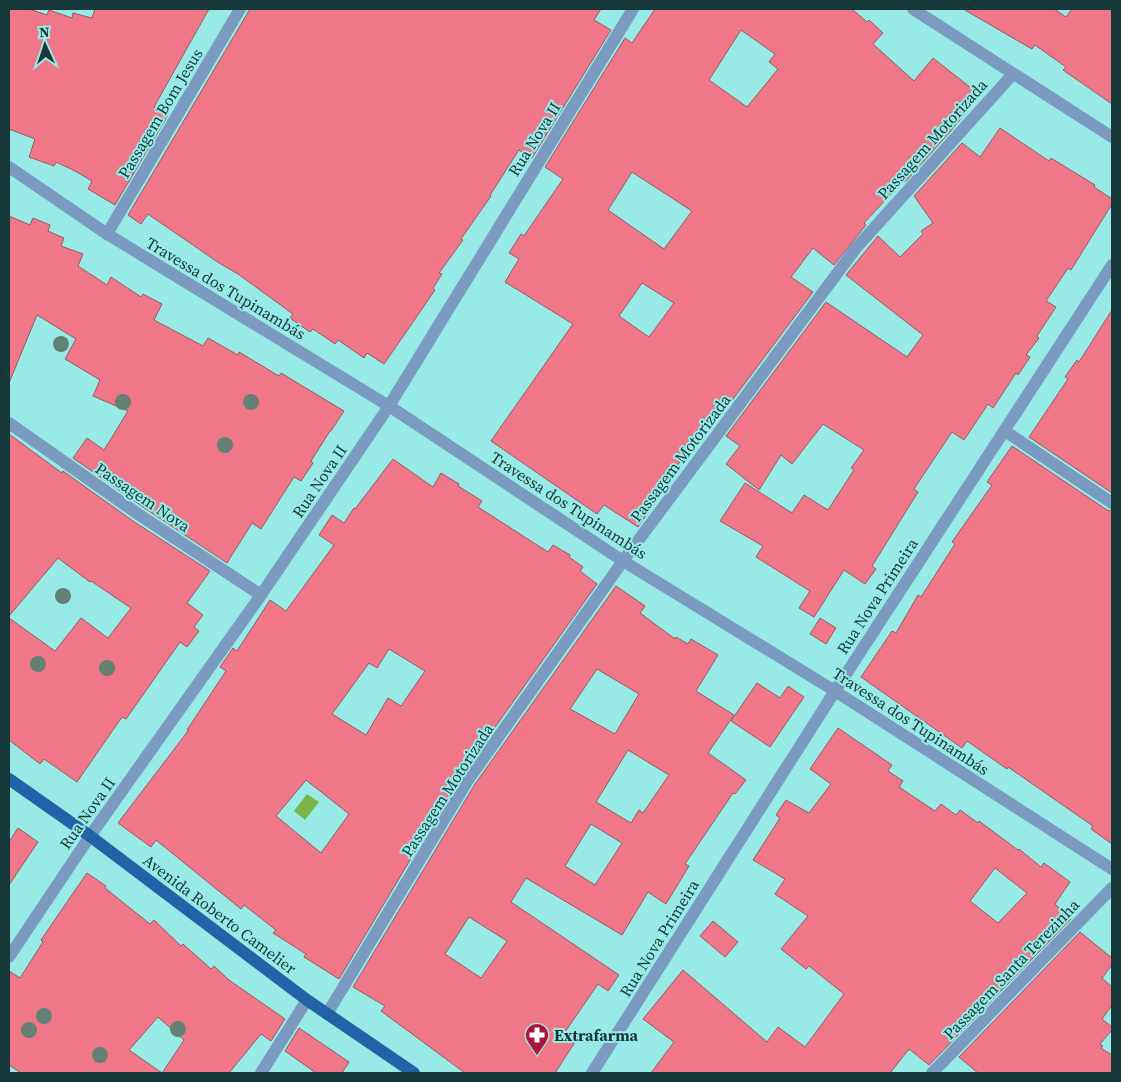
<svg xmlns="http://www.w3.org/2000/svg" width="1121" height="1082" font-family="'Source Serif 4',serif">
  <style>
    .water { fill: #79b34a }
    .building { fill: #f07787; stroke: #975a61; fill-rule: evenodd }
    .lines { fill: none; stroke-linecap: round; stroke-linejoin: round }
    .minor { stroke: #7a9ac0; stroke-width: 12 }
    .major { stroke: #2262a7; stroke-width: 12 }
    .tree { fill: #648176 }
    .labels { text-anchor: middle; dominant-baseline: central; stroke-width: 4; stroke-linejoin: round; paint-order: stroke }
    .street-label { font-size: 16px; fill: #163838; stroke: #98eae7 }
    .poi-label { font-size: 16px; font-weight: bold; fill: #163838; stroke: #98eae7; text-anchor: start }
  </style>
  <rect width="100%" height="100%" fill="#98eae7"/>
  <!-- water -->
  <path class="water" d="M307 794 319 802 305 820 294 811Z"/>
  <!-- building -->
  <g class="building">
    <path d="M9 9H29L47 15 49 10 72 18 73 13 92 18 95 9H209L154 107 168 115 115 205 88 189 92 181 75 171 56 162 54 166 29 157 35 139 9 129Z"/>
    <path d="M250 9H601L594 20 611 30 532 158 519 150 490 195 491 196 461 239 463 240 439 273 442 274 433 288 435 290 384 364 367 353 364 358 338 340 335 344 313 329 310 332 290 318 293 314 238 274 219 263 148 214 141 224 128 215Z"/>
    <path d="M655 9H852L867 22 869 20 883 33 873 44 914 81 933 58 980 95 949 133 905 182 904 180 864 223 866 225 834 265 813 248 791 277 813 292 713 426 707 421 655 499 657 500 638 527 604 505 597 514 491 441 573 324 505 282 519 259 509 253 521 234 524 236 563 179 545 167 625 38 632 43ZM741 30 775 54 769 62 778 69 747 107 709 80ZM632 172 692 211 664 249 608 210ZM642 283 674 303 649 337 619 316Z"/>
    <path d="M963 9H1054L1066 17 1072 9H1112V104L1063 70 1066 67 1035 45 1032 49Z"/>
    <path d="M1000 128 1049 161 1051 158 1095 185 1094 187 1112 199V204L1071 270 1068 268 1046 301 1056 307 1037 336 1039 338 1026 355 1030 357 1018 375 1016 373 993 408 988 404 964 440 952 432 914 489 918 492 872 566 876 569 865 584 844 570 814 617 799 608 810 591 756 557 763 546 720 521 745 483 792 513 804 495 828 510 854 470 851 468 864 450 823 424 792 464 781 455 759 490 726 464 740 446 726 436 826 302 907 357 923 335 846 275 878 236 900 257 923 234 921 231 933 223 914 196 962 143 980 157Z"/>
    <path d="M9 216 30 225 33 218 50 225 48 231 64 238 61 246 83 254 78 266 107 285 111 277 141 297 143 294 162 304 154 320 203 346 208 338 238 355 239 352 279 376 281 373 344 411 331 431H330L311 461 313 463 301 481 294 477 261 529 252 523 227 563 143 507 73 458 87 438 104 450 128 411 93 396 100 380 65 359 76 339 37 315 9 383Z"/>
    <path d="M1112 310V493L1029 437 1068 379 1065 377 1077 360 1079 362Z"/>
    <path d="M9 434 62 473 63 471 133 521 210 571 187 603 203 615 194 627 199 631 187 647 180 642 126 719 122 717 77 782 44 759 40 764 9 740V618L55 651 81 618 108 638 131 608 91 581 90 582 58 558 9 616Z"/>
    <path d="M1012 446 1107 510 1112 511V844L1091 829 1093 826 1008 767 1007 769 967 741 962 748 861 677 892 631 896 633 918 595 921 597 955 544 952 542 992 485 987 482Z"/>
    <path d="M393 459 433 487 441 473 459 484 458 486 482 501 478 507 548 552 553 545 570 555 569 557 583 567 580 571 597 584 461 775 339 979 304 957 306 954 273 933 276 930 244 905 241 909 156 840 151 847 118 823 188 731 187 730 226 671 220 667 233 648 237 651 270 600 286 611 334 545 319 535 332 515 344 523 354 508 355 509ZM389 649 425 671 401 706 388 698 366 735 332 714 369 663 377 668ZM306 780 349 814 321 853 276 816Z"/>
    <path d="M616 586 645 606 640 613 675 639 676 637 688 644 691 639 718 655 696 691 734 715 708 753 746 780 735 794 733 793 685 864 689 866 666 904 648 892 622 935 526 878 511 902 619 975 608 991 598 984 565 1032 577 1039 555 1073H465L381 1011 385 1006 353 987 475 784ZM597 669 639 694 615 734 570 709ZM628 750 669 775 643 813 639 810 631 823 596 802ZM591 824 622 843 595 885 565 866ZM469 917 507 941 481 978 445 954Z"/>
    <path d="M820 618 836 628 826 644 810 634Z"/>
    <path d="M757 683 780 698 788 686 804 697 770 747 731 721Z"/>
    <path d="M838 728 892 765 888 771 903 781 899 787 935 811 941 804 956 815 960 810 978 823 979 821 1018 850 1019 849 1041 867 1044 863 1070 882 1055 904 1071 919 929 1065 909 1049 890 1073H651L674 1042 643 1019 683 970 767 1042 778 1027 805 1047 844 994 809 966 806 969 781 949 808 916 775 894 785 879 753 860 780 818 776 815 786 800 809 813 831 784 810 769ZM995 868 1027 893 998 923 970 901Z"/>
    <path d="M18 828 38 842 9 885V842Z"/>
    <path d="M87 873 106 886 105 888 150 924 154 920 181 946 183 944 211 969 214 966 229 980 285 1019 271 1041 261 1034 229 1073H162L184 1040 158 1017 129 1050 162 1073H21L9 1065V971L20 978 43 942 41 940Z"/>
    <path d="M713 921 738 942 725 957 700 936Z"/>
    <path d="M1080 932 1112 958V965L1102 978 1112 987V1005L1102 1019 1112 1027V1030L1100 1044 1103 1046 1101 1048 1112 1055V1073H978L959 1057Z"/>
    <path d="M299 1028 349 1062 342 1073H316L285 1051Z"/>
  </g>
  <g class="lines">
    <!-- minor -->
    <g class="minor">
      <path d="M913 9 1112 137"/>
      <path d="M9 167 107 234 389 406 623 561 835 691 1112 869"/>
      <path d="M107 234 240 9"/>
      <path d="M9 423 138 514 261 595"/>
      <path d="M1005 431 1112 503"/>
      <path d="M9 957 90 836 261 595 389 406 633 9"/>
      <path d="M327 1014 468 780 623 561 856 248 1013 74"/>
      <path d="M261 1073 307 1000"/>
      <path d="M592 1073 835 691 1112 265"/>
      <path d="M932 1073 1112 888"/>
    </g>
    <!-- major -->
    <path class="major" d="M9 779 90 836 307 1000 414 1073"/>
  </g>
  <!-- trees -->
  <g class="tree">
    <circle cx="61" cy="344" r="8"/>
    <circle cx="123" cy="402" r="8"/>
    <circle cx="251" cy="402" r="8"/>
    <circle cx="225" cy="445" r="8"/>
    <circle cx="63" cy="596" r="8"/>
    <circle cx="38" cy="664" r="8"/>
    <circle cx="107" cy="668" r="8"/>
    <circle cx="44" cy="1016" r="8"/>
    <circle cx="178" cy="1029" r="8"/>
    <circle cx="29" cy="1030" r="8"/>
    <circle cx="100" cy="1055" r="8"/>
  </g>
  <!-- icons -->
  <defs>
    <g id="pharmacy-pin" transform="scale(1.25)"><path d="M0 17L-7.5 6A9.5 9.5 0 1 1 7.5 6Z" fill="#aa143f" stroke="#98eae7"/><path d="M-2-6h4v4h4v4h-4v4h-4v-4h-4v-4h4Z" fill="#fff"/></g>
  </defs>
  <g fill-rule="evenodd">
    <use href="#pharmacy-pin" x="537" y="1035"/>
  </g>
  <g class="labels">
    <!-- street labels -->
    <g class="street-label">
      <text transform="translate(160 113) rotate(-59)">Passagem Bom Jesus</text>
      <text transform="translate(534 139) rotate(-58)">Rua Nova II</text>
      <text transform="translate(932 139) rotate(-48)">Passagem Motorizada</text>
      <text transform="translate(226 288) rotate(31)">Travessa dos Tupinambás</text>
      <text transform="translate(680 458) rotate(-53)">Passagem Motorizada</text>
      <text transform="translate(319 481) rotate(-56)">Rua Nova II</text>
      <text transform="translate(143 497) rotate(34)">Passagem Nova</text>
      <text transform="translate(569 505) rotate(33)">Travessa dos Tupinambás</text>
      <text transform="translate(877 596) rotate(-57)">Rua Nova Primeira</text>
      <text transform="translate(911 721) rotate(33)">Travessa dos Tupinambás</text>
      <text transform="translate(447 790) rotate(-57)">Passagem Motorizada</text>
      <text transform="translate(87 813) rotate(-55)">Rua Nova II</text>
      <text transform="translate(220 914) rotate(37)">Avenida Roberto Camelier</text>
      <text transform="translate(659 938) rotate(-58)">Rua Nova Primeira</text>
      <text transform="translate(1011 969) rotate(-46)">Passagem Santa Terezinha</text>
    </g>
    <!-- poi labels -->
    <g class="poi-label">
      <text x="554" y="1035">Extrafarma</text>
    </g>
  </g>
  <!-- border -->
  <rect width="1121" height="1082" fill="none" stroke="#163838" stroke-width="20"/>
  <!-- north arrow -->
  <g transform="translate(45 45) rotate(357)" stroke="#98eae7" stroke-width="4" paint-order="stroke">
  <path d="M0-4L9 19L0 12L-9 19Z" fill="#163838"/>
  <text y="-8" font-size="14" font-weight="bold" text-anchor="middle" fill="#163838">N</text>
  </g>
</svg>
